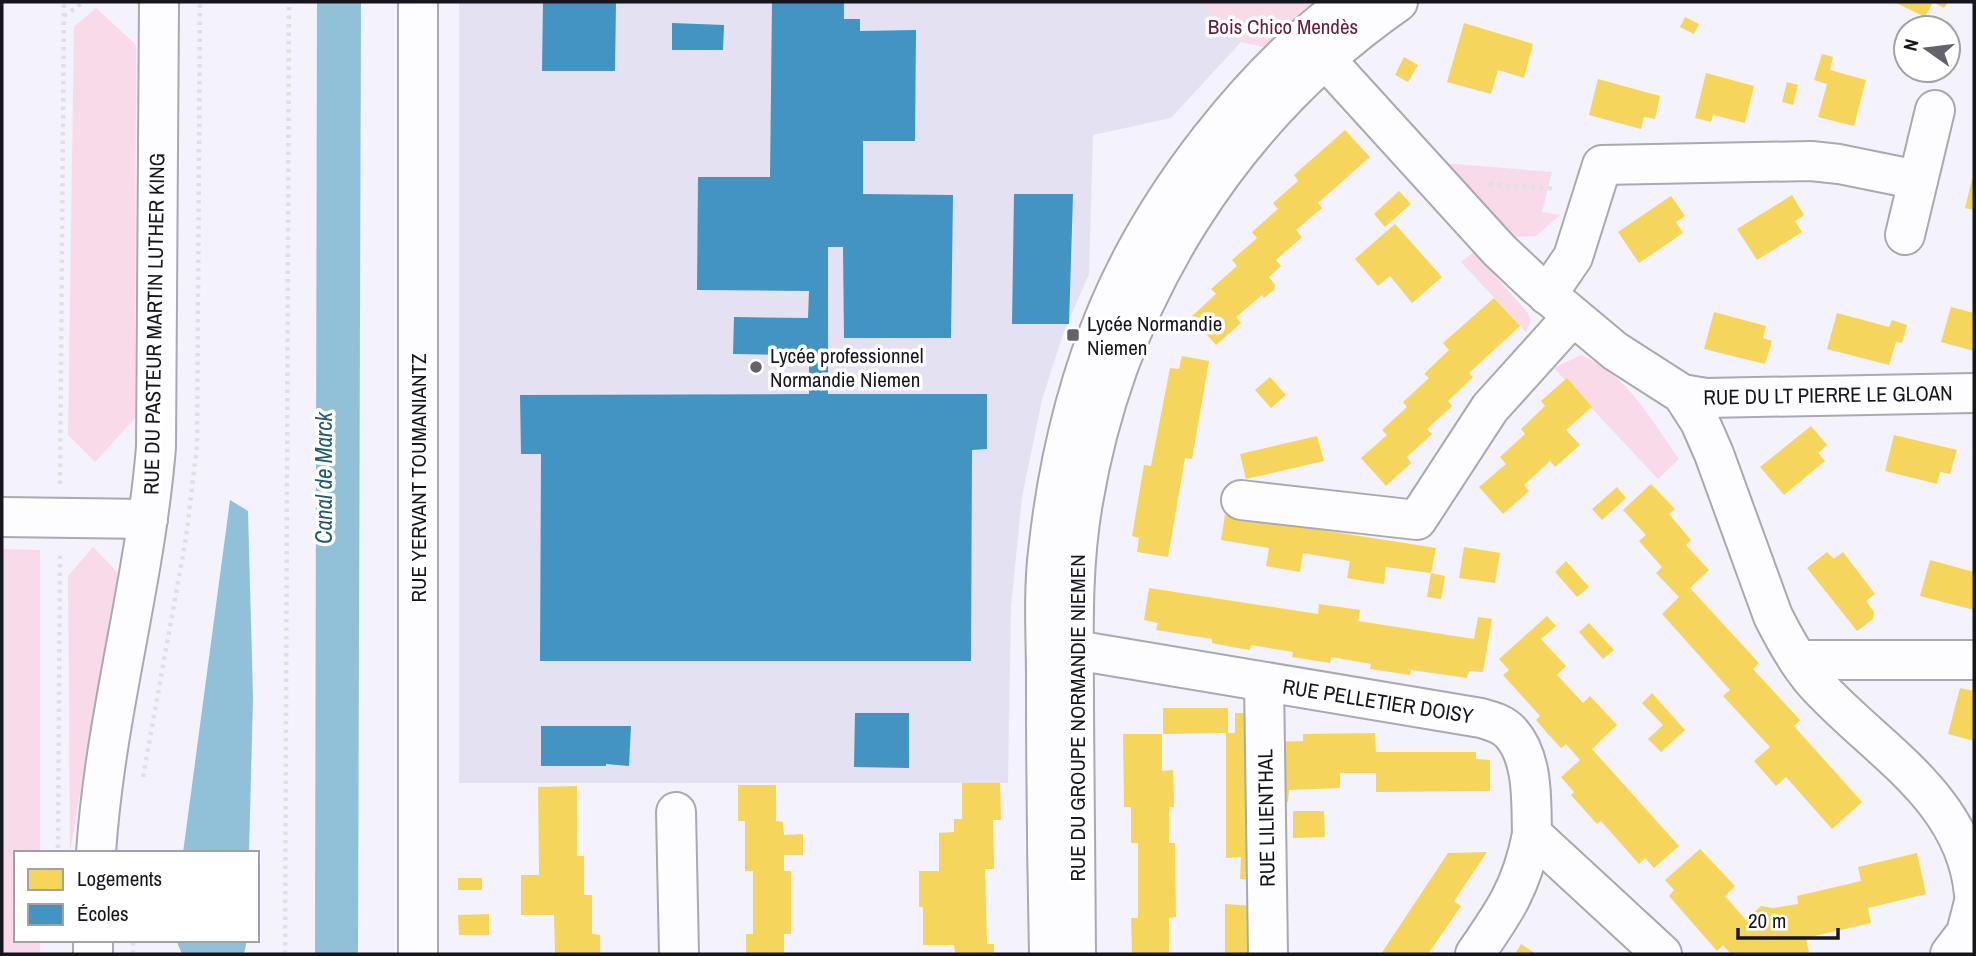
<svg xmlns="http://www.w3.org/2000/svg" width="1976" height="956" font-family="'Archivo Narrow',sans-serif">
  <style>
    .built { fill: #e4e2f2 }
    .green { fill: #f8dae9 }
    .water { fill: #90c1d9 }
    .homes { fill: #f6d55c }
    .schools { fill: #4393c3 }
    .lines { fill: none; stroke-linecap: round; stroke-linejoin: round }
    .minor-casing { stroke: #aaa8b1; stroke-width: 42 }
    .path { stroke: #e0e0e3; stroke-width: 4.5; stroke-dasharray: 3.5 5; stroke-linecap: butt }
    .minor { stroke: #fdfdff; stroke-width: 38 }
    .poi-dot { fill: #64636c; stroke: #fff; stroke-width: 2.5 }
    .labels { text-anchor: middle; dominant-baseline: central; stroke-width: 7; stroke-linejoin: round; paint-order: stroke }
    .park-label { font-size: 21px; fill: #651a3f; stroke: #fff }
    .poi-label { font-size: 21px; fill: #17161e; stroke: #fff; text-anchor: start }
    .street-label { font-size: 21px; fill: #17161e; stroke: #fff }
    .water-label { font-size: 23px; font-style: italic; fill: #225a71; stroke: #fff }
  </style>
  <rect width="100%" height="100%" fill="#f4f2fc"/>
  <!-- built -->
  <path class="built" d="M459 2H1200L1241 42 1171 118 1093 135 1089 274 1063 334 1042 400 1022 497 1011 607 1008 783H459Z"/>
  <!-- green -->
  <g class="green">
    <path d="M1200 2H1353L1289 53 1241 42Z"/>
    <path d="M96 8 136 45 135 418 95 462 68 435 74 27Z"/>
    <path d="M1443 163 1552 172 1542 212 1560 215 1536 236 1516 237Z"/>
    <path d="M1474 252 1527 312 1531 320 1526 332 1461 262Z"/>
    <path d="M1581 355C1627 374 1651 420 1679 459L1658 479 1554 368Z"/>
    <path d="M93 547 118 573 70 852 68 576Z"/>
    <path d="M2 549 40 550V853H16V940H40V954H2Z"/>
  </g>
  <!-- water -->
  <g class="water">
    <path d="M317 2H361L358 954H315Z"/>
    <path d="M230 500 248 511 253 698 249 853H183Z"/>
    <path d="M176 940H247L244 954H182Z"/>
  </g>
  <!-- homes -->
  <g class="homes">
    <path d="M1894 2H1948L1944 8 1933 2 1925 17Z"/>
    <path d="M1685 17 1699 24 1694 34 1680 27Z"/>
    <path d="M1464 23 1533 44 1524 78 1498 70 1491 94 1447 82Z"/>
    <path d="M1822 54 1833 57 1830 70 1866 80 1854 126 1818 117 1827 84 1814 80Z"/>
    <path d="M1404 57 1418 65 1408 82 1395 75Z"/>
    <path d="M1706 73 1754 86 1745 123 1713 115 1711 122 1695 118Z"/>
    <path d="M1598 79 1660 96 1655 119 1644 117 1641 129 1589 115Z"/>
    <path d="M1787 82 1798 85 1793 105 1782 102Z"/>
    <path d="M1345 130 1370 157 1318 203 1322 208 1296 230 1302 237 1276 260 1281 266 1269 277 1275 285 1274 290 1264 298 1262 295 1236 317 1241 323 1216 345 1191 317 1216 294 1211 289 1237 266 1232 260 1257 238 1252 232 1278 209 1273 203 1298 181 1294 175Z"/>
    <path d="M1973 176 1974 177V210L1965 208Z"/>
    <path d="M1399 191 1411 204 1385 227 1374 214Z"/>
    <path d="M1792 195 1804 215 1795 221 1802 232 1757 260 1737 229Z"/>
    <path d="M1671 196 1685 216 1676 222 1683 233 1639 263 1618 232Z"/>
    <path d="M1395 224 1442 277 1412 303 1390 276 1378 286 1355 259Z"/>
    <path d="M1494 298 1520 326 1469 373 1473 377 1448 401 1452 406 1427 429 1432 434 1407 457 1411 463 1386 486 1361 458 1387 435 1382 430 1407 407 1403 402 1429 378 1424 374 1449 350 1443 343Z"/>
    <path d="M1951 307 1974 313V351L1941 342Z"/>
    <path d="M1714 312 1766 326 1763 338 1772 341 1765 364 1704 349Z"/>
    <path d="M1837 313 1889 327 1892 320 1907 325 1902 343 1896 342 1889 365 1827 349Z"/>
    <path d="M1182 356 1209 361 1192 459 1185 458 1168 557 1137 552 1139 538 1132 536 1144 465 1151 466 1170 368 1179 369Z"/>
    <path d="M1270 377 1286 395 1271 408 1255 390Z"/>
    <path d="M1567 378 1592 407 1566 430 1580 445 1555 467 1550 461 1524 485 1529 491 1503 514 1479 487 1506 464 1500 457 1525 434 1521 429 1545 406 1541 401Z"/>
    <path d="M1811 426 1827 445 1818 453 1825 461 1784 495 1760 467Z"/>
    <path d="M1894 435 1957 450 1950 474 1940 472 1937 484 1885 471Z"/>
    <path d="M1317 436 1324 461 1246 479 1240 454Z"/>
    <path d="M1651 484 1675 509 1669 514 1691 540 1686 545 1709 570 1690 588 1759 663 1753 669 1800 720 1794 726 1862 802 1832 829 1786 777 1776 786 1754 761 1770 747 1723 696 1730 690 1662 614 1679 597 1656 573 1662 567 1639 541 1646 535 1623 510Z"/>
    <path d="M1617 487 1626 498 1602 520 1592 509Z"/>
    <path d="M1225 515 1436 548 1431 573 1445 576 1441 599 1427 597 1431 573 1386 567 1384 584 1364 581 1347 578 1350 561 1303 553 1300 572 1266 566 1269 548 1221 540Z"/>
    <path d="M1464 547 1500 553 1495 583 1459 578Z"/>
    <path d="M1827 552 1834 559 1843 552 1875 594 1866 601 1874 612 1873 619 1857 631 1807 568Z"/>
    <path d="M1930 560 1974 572V610L1920 596Z"/>
    <path d="M1566 561 1589 587 1577 597 1555 572Z"/>
    <path d="M1149 588 1318 614 1319 604 1360 610 1358 621 1474 639 1478 617 1492 619 1483 672 1469 671 1467 678 1411 670 1410 675 1370 669 1371 664 1331 657 1330 663 1292 657 1293 652 1251 645 1250 650 1232 647 1212 643V639L1156 630 1158 623 1144 620Z"/>
    <path d="M1547 616 1556 626 1541 639 1566 666 1557 675 1583 703 1590 696 1617 725 1592 749 1679 846 1654 868 1645 858 1639 864 1601 821 1597 824 1571 795 1574 792 1561 777 1580 760 1566 744 1561 748 1548 734 1536 720 1540 716 1503 675 1509 670 1499 659Z"/>
    <path d="M1589 623 1614 650 1603 659 1579 632Z"/>
    <path d="M1960 688 1974 691V741L1948 734Z"/>
    <path d="M1652 693 1685 730 1661 752 1648 739 1663 725 1642 703Z"/>
    <path d="M1163 708H1228V733H1235V713H1247L1253 879H1240L1241 857 1226 858V733L1163 734Z"/>
    <path d="M1375 733 1376 752H1476V759L1490 760V791L1376 792V773H1340V788L1289 790 1288 802 1273 803 1272 742 1303 741V734Z"/>
    <path d="M1123 734H1162V771L1173 770 1174 807H1169V843H1175L1176 917 1169 918V954H1132L1131 918H1138V843H1131V807H1124Z"/>
    <path d="M962 783H1000L1001 820H993L994 869H985L987 944H994V954H955L954 945H923V907H919V871H939V833L954 832V819H962Z"/>
    <path d="M738 785H776V821L783 822 784 835 803 834V855H784V871H791V934H784V954H746V934H753V871H745V821H738Z"/>
    <path d="M577 786V856H584V895H592V934L600 935V954L555 953 554 915H521V875H539L538 787Z"/>
    <path d="M1293 811H1324L1325 837 1293 838Z"/>
    <path d="M1700 849 1735 886 1725 896 1746 920 1761 906 1773 908 1798 904 1797 896 1861 881 1858 867 1917 853 1926 894 1868 908 1871 923 1806 938 1809 953 1731 954 1723 945 1717 951 1669 896 1674 890 1665 880Z"/>
    <path d="M1487 852 1454 901 1461 906 1428 954H1381L1448 853Z"/>
    <rect x="458" y="878" width="24" height="12"/>
    <path d="M1225 904 1254 906V954H1225Z"/>
    <path d="M489 914V935H459L458 915Z"/>
    <path d="M1521 944 1536 954H1515Z"/>
  </g>
  <!-- schools -->
  <g class="schools">
    <path d="M543 2H616L615 71H542Z"/>
    <path d="M772 2H844V19H860V31L916 30 915 141H863V194L953 195 951 338H844L843 247H828V394H987V449L972 450 971 661H540L541 454H521L520 395 809 394V355L733 354 734 317 808 318 809 291 697 290 698 177H770Z"/>
    <path d="M672 23 724 25 723 50H672Z"/>
    <path d="M1014 194H1073L1069 324H1012Z"/>
    <path d="M855 713H909V768L854 767Z"/>
    <path d="M541 726H631L629 766 606 764V766H541Z"/>
  </g>
  <g class="lines">
    <!-- minor casing -->
    <g class="minor-casing">
      <g id="minor">
        <path d="M1306 38 1499 250 1536 285 1615 351 1682 394 1700 422 1714 454 1773 616C1785 640 1798 664 1816 684 1876 750 1965 797 1974 894"/>
        <path d="M1905 235 1935 110"/>
        <path d="M1547 295 1573 257 1602 165 1811 161 1839 164 1918 180"/>
        <path d="M1682 394 1706 398 1974 393"/>
        <path d="M1241 500 1417 520 1490 408 1572 317"/>
        <path d="M2 517 148 519"/>
        <path d="M1048 648 1093 653 1481 718C1492 721 1503 724 1511 733 1534 759 1531 801 1532 834L1662 954"/>
        <path d="M1798 660H1974"/>
        <path d="M1264 682 1268 954"/>
        <path d="M676 812 679 954"/>
        <path d="M96 853C105 716 145 583 156 447L159 2"/>
        <path d="M93 954V940"/>
        <path d="M418 954V2"/>
        <path d="M1049 954C1047 863 1046 771 1046 679 1046 637 1043 594 1048 552 1057 468 1076 385 1109 307 1157 195 1250 74 1348 2"/>
        <path d="M1076 954C1075 873 1075 791 1074 709 1074 640 1071 570 1083 502 1117 299 1230 119 1398 2"/>
        <path d="M1475 954C1505 911 1522 886 1532 834"/>
        <path d="M1950 954 1966 933 1974 902"/>
      </g>
    </g>
    <!-- path -->
    <g class="path">
      <path d="M64 16 84 2"/>
      <path d="M1489 184 1557 189"/>
      <path d="M60 484 64 2"/>
      <path d="M143 777 186 538 197 446 200 2"/>
      <path d="M58 848 60 553"/>
      <path d="M133 954V940"/>
      <path d="M285 954 289 2"/>
    </g>
    <!-- minor -->
    <use href="#minor" class="minor"/>
  </g>
  <!-- markers -->
  <g class="poi-dot">
    <rect x="1066" y="328" width="14" height="14" rx="3.5"/>
    <circle cx="756" cy="367" r="7"/>
  </g>
  <g class="labels">
    <!-- park labels -->
    <g class="park-label">
      <text x="1283" y="26">Bois Chico Mendès</text>
    </g>
    <!-- poi labels -->
    <g class="poi-label">
      <text x="1087" y="323">Lycée Normandie<tspan x="1087" dy="24">Niemen</tspan></text>
      <text x="770" y="355">Lycée professionnel<tspan x="770" dy="24">Normandie Niemen</tspan></text>
    </g>
    <!-- street labels -->
    <g class="street-label">
      <text transform="translate(154 324) rotate(-89)">RUE DU PASTEUR MARTIN LUTHER KING</text>
      <text transform="translate(1828 395) rotate(-1)">RUE DU LT PIERRE LE GLOAN</text>
      <text transform="translate(418 478) rotate(-90)">RUE YERVANT TOUMANIANTZ</text>
      <text transform="translate(1378 701) rotate(9)">RUE PELLETIER DOISY</text>
      <text transform="translate(1077 718) rotate(-90)">RUE DU GROUPE NORMANDIE NIEMEN</text>
      <text transform="translate(1266 818) rotate(-91)">RUE LILIENTHAL</text>
    </g>
    <!-- water labels -->
    <g class="water-label">
      <text transform="translate(323 478) rotate(-90)">Canal de Marck</text>
    </g>
  </g>
  <!-- border -->
  <rect width="1976" height="956" fill="none" stroke="#17161e" stroke-width="7"/>
  <!-- legend -->
  <rect x="14" y="851" width="245" height="91" fill="#ffffff" stroke="#a2a2a5" stroke-width="2"/>
  <rect x="28" y="869" width="35" height="21" fill="#f6d55c" stroke="#a2a2a5" stroke-width="2"/>
  <text x="77" y="886" font-size="21" fill="#17161e">Logements</text>
  <rect x="28" y="904" width="35" height="21" fill="#4393c3" stroke="#a2a2a5" stroke-width="2"/>
  <text x="77" y="921" font-size="21" fill="#17161e">Écoles</text>
  <!-- north arrow -->
  <g transform="translate(1927 49) rotate(284)"><circle r="33" fill="#ffffff" stroke="#a2a2a5" stroke-width="2"/>
  <path d="M0-5L12 26L0 18L-12 26Z" fill="#64636c"/>
  <text y="-10" font-size="19" font-weight="bold" text-anchor="middle" fill="#17161e">N</text>
  </g>
  <!-- scale -->
  <path d="M1738 928v10h100v-10" fill="none" stroke="#17161e" stroke-width="3.5"/>
  <text x="1748" y="928" font-size="21" fill="#17161e" stroke="#ffffff" stroke-width="5" paint-order="stroke">20 m</text>
</svg>
